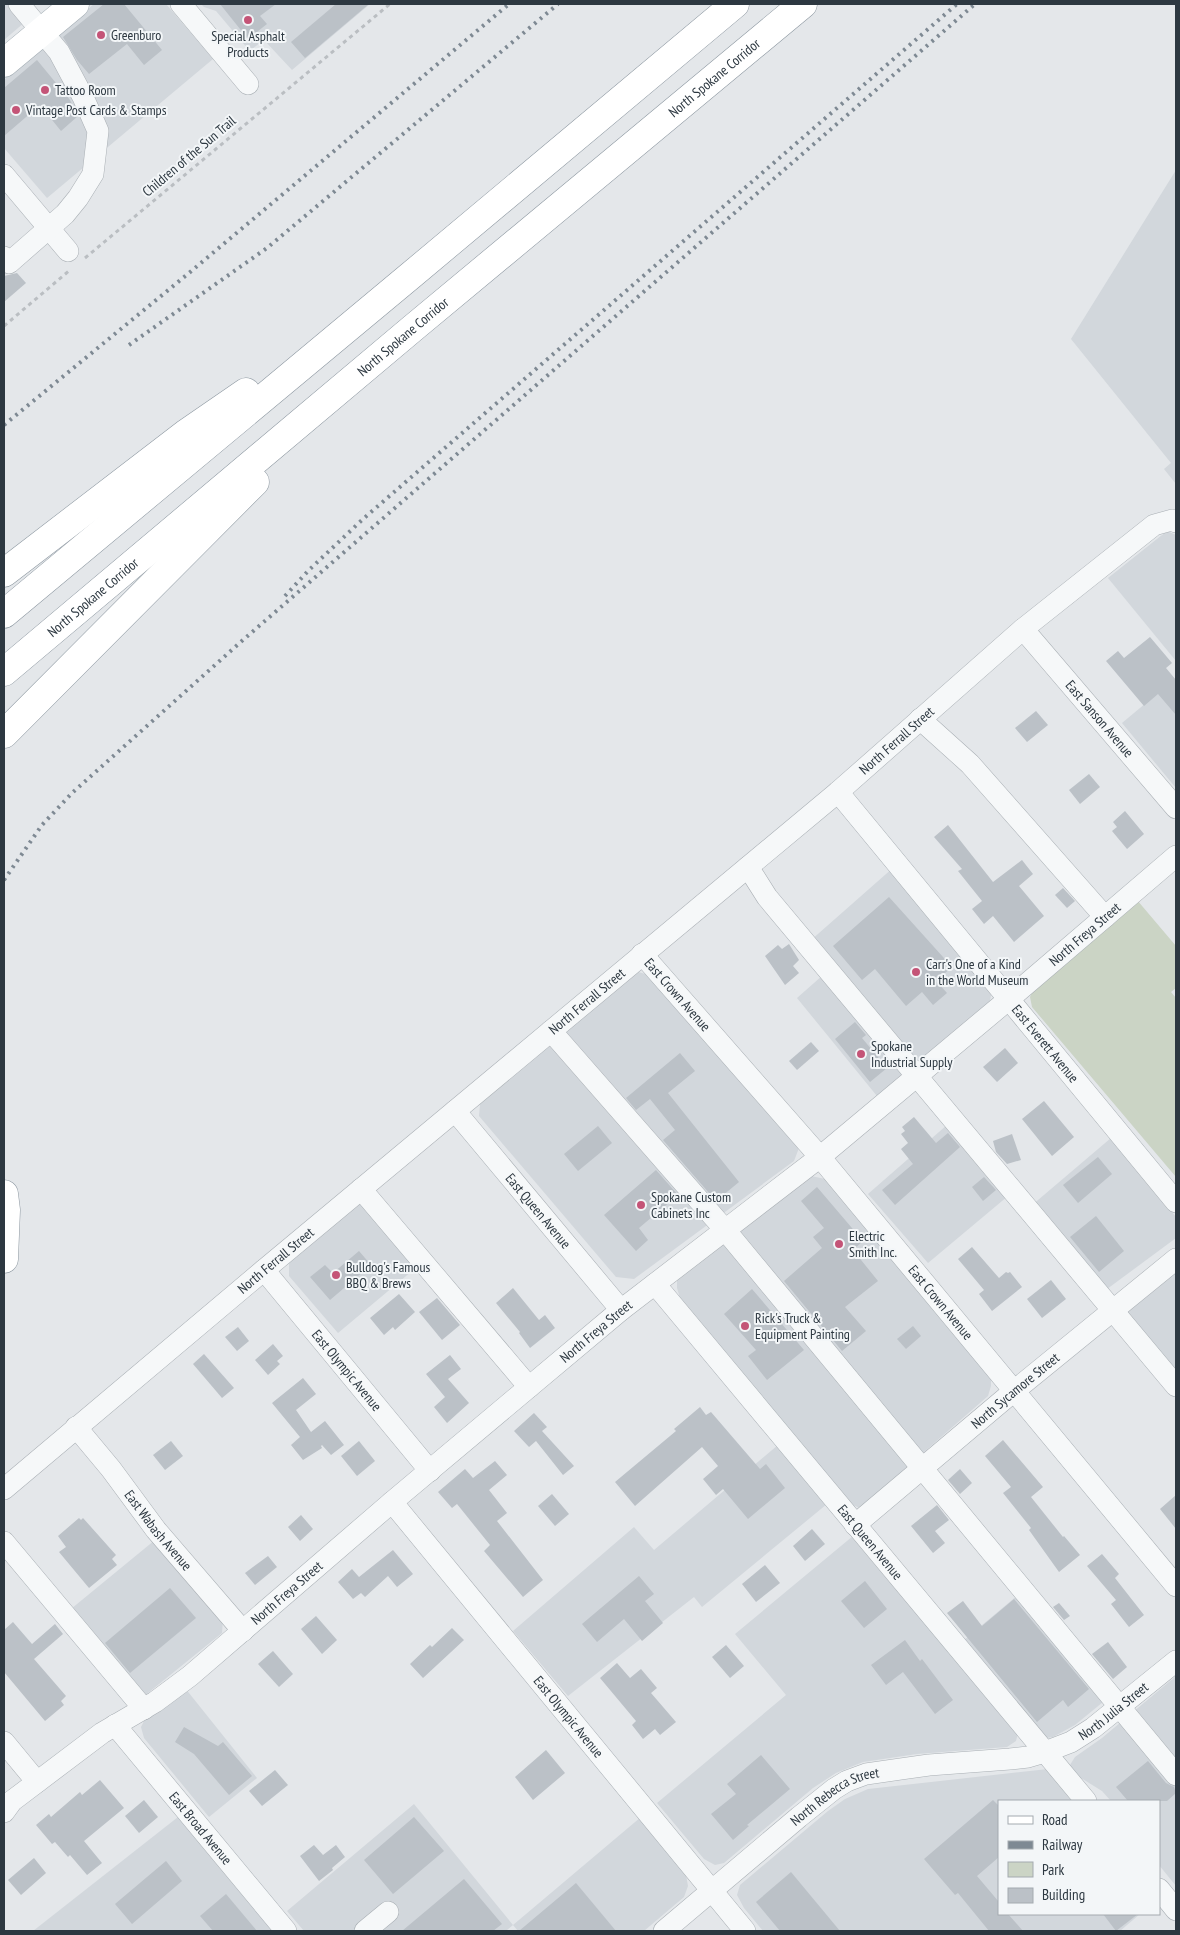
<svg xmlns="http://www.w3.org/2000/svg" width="1180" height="1935" font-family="'PT Sans Narrow',sans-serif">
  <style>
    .built { fill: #d2d7dc }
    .green { fill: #cbd4c5 }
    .building { fill: #bbc1c7 }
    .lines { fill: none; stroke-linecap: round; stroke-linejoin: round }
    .minor-casing { stroke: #a9afb4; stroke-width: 22 }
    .major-casing { stroke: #a4aeb5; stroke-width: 29 }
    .highway-casing { stroke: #8c97a0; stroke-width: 29 }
    .path { stroke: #babec2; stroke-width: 3; stroke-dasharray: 4 4; stroke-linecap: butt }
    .minor { stroke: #f6f8f9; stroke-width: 21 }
    .major { stroke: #fff; stroke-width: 28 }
    .highway { stroke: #fff; stroke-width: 28 }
    .rail { stroke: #7e8993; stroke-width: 4; stroke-dasharray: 2.5 5; stroke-linecap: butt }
    .poi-dot { fill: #c45477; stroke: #f3f6f8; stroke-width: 2 }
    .labels { text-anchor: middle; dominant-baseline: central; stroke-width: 4; stroke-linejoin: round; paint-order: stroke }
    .poi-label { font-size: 14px; fill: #2d3841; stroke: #f3f6f8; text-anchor: start }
    .street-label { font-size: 14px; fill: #2d3841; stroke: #f3f6f8 }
  </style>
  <rect width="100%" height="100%" fill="#e4e7ea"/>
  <!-- built -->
  <g class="built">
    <path d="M4 4H16L25 22 4 40Z"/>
    <path d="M94 4H166L213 59 47 198 4 148V80Z"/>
    <path d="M201 4H370L292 70 264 40 252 49H248L216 11 204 7Z"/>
    <path d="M1176 170V484L1164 469 1171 463 1071 339Z"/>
    <path d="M1167 531 1176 535V661L1108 578Z"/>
    <path d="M1176 678V788L1122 723Z"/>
    <path d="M894 867 992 989 990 1001 877 1096 797 998 831 968 810 941Z"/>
    <path d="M635 971 652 976 799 1148 794 1161 634 1279 616 1277 479 1116 481 1093Z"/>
    <path d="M947 1125 1008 1196 928 1263 868 1194Z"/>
    <path d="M1111 1138 1176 1217V1238L1103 1292 1031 1206Z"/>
    <path d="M811 1176 830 1180 991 1376V1386L988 1396 860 1508 850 1504 680 1298 677 1288V1278Z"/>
    <path d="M361 1200 418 1266 338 1333 289 1276V1260Z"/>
    <path d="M1176 1272V1383L1119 1314Z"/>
    <path d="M778 1445 827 1504 702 1607 694 1597 568 1696 513 1631 634 1527 654 1550Z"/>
    <path d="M853 1536 1018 1733 1016 1741 1007 1747 917 1754 863 1762 836 1773 813 1788 724 1863 715 1865 704 1859 657 1803 786 1695 735 1634Z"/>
    <path d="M155 1540 223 1619 222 1633 143 1697 71 1609Z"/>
    <path d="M1018 1595 1103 1702 1075 1725 1053 1737 1046 1738 963 1641Z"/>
    <path d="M1176 1676V1886L1159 1865V1801H1111L1102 1791 1073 1773 1070 1765 1075 1757 1102 1738Z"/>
    <path d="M185 1688 257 1778 209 1817 144 1738 141 1727 147 1715Z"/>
    <path d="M1048 1769 1077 1801H999V1914H1140L1120 1931H763L744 1908 737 1895 740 1885 828 1811 845 1799 868 1789Z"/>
    <path d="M414 1804 513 1925 641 1817 686 1875 688 1886 684 1897 644 1931H518L513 1925 506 1931H304L287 1911Z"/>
    <path d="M178 1817 272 1931H33Z"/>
  </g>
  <!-- green -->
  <path class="green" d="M1137 900 1176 946V988L1171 992 1176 998V1177L1032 1007 1030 997 1034 988Z"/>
  <!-- building -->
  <g class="building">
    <path d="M104 4H124L162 50 144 65 127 44 89 74 77 60 63 37Z"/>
    <path d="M220 4H276L260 16 267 24 248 39Z"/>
    <path d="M336 4H369L305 58 291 42Z"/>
    <path d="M37 60 70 100 78 116 61 131 40 105 4 136V88Z"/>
    <path d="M17 273 26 283 4 302V276Z"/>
    <path d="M1150 637 1172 663 1166 668 1176 680V715L1158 694 1144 706 1106 661 1118 651 1124 658Z"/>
    <path d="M1036 711 1048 725 1027 742 1015 728Z"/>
    <path d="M1089 774 1100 787 1080 804 1069 790Z"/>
    <path d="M1125 811 1144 834 1127 849 1112 831 1117 827 1113 822Z"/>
    <path d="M948 825 993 882 1022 860 1033 874 1019 886 1044 916 1014 942 993 916 984 924 972 909 982 901 958 871 962 869 934 837Z"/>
    <path d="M1063 888 1075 901 1067 908 1055 895Z"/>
    <path d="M889 897 952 967 936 981 947 993 933 1005 922 992 906 1006 875 969 862 980 833 946Z"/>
    <path d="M789 944 799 960 793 966 799 973 785 985 765 956 778 945 782 949Z"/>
    <path d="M855 1022 866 1035 862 1038 887 1068 870 1082 835 1039Z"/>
    <path d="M811 1042 819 1051 797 1070 789 1061Z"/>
    <path d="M1005 1048 1018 1063 997 1082 983 1067Z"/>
    <path d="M680 1053 695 1071 668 1093 739 1182 716 1201 663 1140 675 1130 650 1099 636 1110 626 1098Z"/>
    <path d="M1044 1101 1074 1137 1052 1156 1022 1119Z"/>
    <path d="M914 1117 936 1143 948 1133 960 1147 895 1205 882 1190 913 1164 901 1149 908 1143 901 1134 905 1131 902 1127Z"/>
    <path d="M598 1126 612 1143 578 1171 564 1154Z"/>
    <path d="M1012 1134 1021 1160 1007 1164 996 1152 993 1141Z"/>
    <path d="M1098 1157 1112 1174 1078 1203 1063 1185Z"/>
    <path d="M656 1170 678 1195 639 1228 648 1240 636 1251 604 1215Z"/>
    <path d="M984 1177 996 1190 983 1201 972 1187Z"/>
    <path d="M817 1187 863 1241 853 1250 878 1281 845 1307 866 1331 842 1351 784 1281 822 1248 813 1237 824 1228 801 1201Z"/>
    <path d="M1096 1216 1124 1251 1099 1272 1070 1237Z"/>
    <path d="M972 1247 999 1278 1006 1272 1008 1273 1010 1272 1022 1287 992 1311 979 1294 984 1290 958 1259Z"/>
    <path d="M359 1251 371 1265 330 1300 310 1277 325 1265 333 1273Z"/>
    <path d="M1051 1280 1066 1299 1042 1318 1027 1299Z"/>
    <path d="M513 1288 539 1320 545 1315 555 1328 530 1348 519 1333 520 1332 496 1303Z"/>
    <path d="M752 1289 804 1350 767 1380 748 1356 756 1350 724 1314Z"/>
    <path d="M399 1294 415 1312 395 1330 393 1327 384 1335 370 1318Z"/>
    <path d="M437 1298 460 1325 442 1340 419 1312Z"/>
    <path d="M913 1326 921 1336 906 1349 897 1339Z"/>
    <path d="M238 1327 249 1341 237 1351 225 1337Z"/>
    <path d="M273 1344 283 1356 277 1361 280 1364 268 1375 255 1360Z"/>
    <path d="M204 1354 234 1388 222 1398 193 1364Z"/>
    <path d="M450 1355 461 1369 448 1379 469 1403 447 1423 434 1407 445 1397 426 1374Z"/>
    <path d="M303 1378 316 1394 296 1410 311 1432 325 1421 344 1445 331 1455 322 1445 321 1446 322 1448 303 1460 291 1445 300 1437 272 1403Z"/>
    <path d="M700 1407 706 1415 711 1412 760 1469 766 1464 785 1488 748 1519 723 1489 716 1495 703 1479 718 1466 702 1447 635 1506 615 1482 676 1431 674 1429Z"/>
    <path d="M534 1413 547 1427 542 1431 574 1466 563 1475 536 1441 529 1447 514 1431Z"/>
    <path d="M1003 1440 1043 1487 1031 1497 1063 1537 1064 1536 1080 1555 1059 1572 1029 1530 1031 1528 1003 1493 1011 1487 985 1456Z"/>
    <path d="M171 1441 183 1456 165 1470 153 1455Z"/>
    <path d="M359 1441 375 1461 357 1476 341 1456Z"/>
    <path d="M495 1461 507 1475 489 1490 507 1513 497 1521 543 1580 523 1597 484 1551 490 1545 457 1504 452 1508 438 1492 465 1469 473 1478Z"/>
    <path d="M960 1469 972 1483 960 1494 948 1480Z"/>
    <path d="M552 1494 569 1514 555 1526 538 1506Z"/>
    <path d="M1176 1495V1529L1160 1509Z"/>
    <path d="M937 1505 949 1520 935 1531 945 1543 933 1553 911 1526Z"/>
    <path d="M301 1515 313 1529 300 1541 288 1527Z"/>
    <path d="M79 1518 81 1520 83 1518 116 1555 112 1559 117 1565 89 1588 59 1552 66 1547 58 1536Z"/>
    <path d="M812 1529 825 1544 805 1561 793 1546Z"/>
    <path d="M393 1550 413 1574 397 1587 388 1576 365 1597 361 1593 353 1599 338 1582 352 1569 359 1577Z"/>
    <path d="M1102 1554 1119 1574 1115 1578 1144 1615 1129 1627 1111 1604 1116 1600 1087 1566Z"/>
    <path d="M268 1556 277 1567 255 1585 245 1573Z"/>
    <path d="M765 1565 780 1583 756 1602 742 1584Z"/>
    <path d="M639 1576 654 1594 645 1601 663 1623 642 1641 624 1619 597 1642 582 1624Z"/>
    <path d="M865 1581 887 1609 864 1628 841 1601Z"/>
    <path d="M170 1588 196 1618 130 1673 105 1643Z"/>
    <path d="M1014 1599 1089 1689 1068 1707 1063 1700 1037 1722 947 1613 963 1601 982 1626Z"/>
    <path d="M1059 1603 1070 1616 1064 1620 1053 1607Z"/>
    <path d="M316 1616 337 1640 322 1654 301 1629Z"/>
    <path d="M13 1622 32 1644 55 1624 63 1634 34 1659 66 1696 61 1701 64 1705 45 1721 4 1672V1630Z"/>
    <path d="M452 1628 464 1640 423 1678 410 1664 430 1645 432 1647Z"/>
    <path d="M905 1640 920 1661 922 1659 953 1700 935 1714 903 1672 886 1685 871 1665Z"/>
    <path d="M1108 1642 1127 1667 1113 1679 1092 1654Z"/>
    <path d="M726 1645 744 1666 730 1678 712 1657Z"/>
    <path d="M273 1651 293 1674 279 1687 258 1664Z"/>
    <path d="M617 1663 630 1678 641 1669 657 1688 651 1693 676 1722 660 1735 655 1729 643 1739 632 1725 636 1721 600 1678Z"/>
    <path d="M184 1727 218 1746 223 1742 252 1776 229 1795 194 1754 175 1742Z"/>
    <path d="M546 1750 565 1773 533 1800 515 1777Z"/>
    <path d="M761 1755 790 1789 747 1825 749 1826 733 1840 711 1814 736 1794 727 1784Z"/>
    <path d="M1148 1761 1166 1783 1174 1787 1176 1793 1167 1801H1128L1116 1787Z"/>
    <path d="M275 1770 288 1785 262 1806 249 1791Z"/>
    <path d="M100 1780 124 1808 84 1841 102 1863 87 1875 70 1855 68 1857 55 1842 52 1844 36 1825 49 1814 51 1817 80 1792 82 1795Z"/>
    <path d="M144 1800 158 1817 139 1833 125 1816Z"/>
    <path d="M993 1800 999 1806V1857L977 1876 999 1902V1914H1008L1023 1931H989L958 1893 955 1895 924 1859Z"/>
    <path d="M414 1817 444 1851 393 1894 364 1860Z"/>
    <path d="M314 1845 323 1855 336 1845 345 1857 332 1868 333 1870 319 1881 300 1856Z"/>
    <path d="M34 1858 46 1873 21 1895 8 1880Z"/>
    <path d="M166 1861 182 1881 132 1924 115 1904Z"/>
    <path d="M791 1872 840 1931H780L756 1902Z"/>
    <path d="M464 1879 502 1924 493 1931H402Z"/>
    <path d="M576 1883 616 1931H519Z"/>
    <path d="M226 1894 257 1931H213L200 1916Z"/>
    <path d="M1103 1914H1138L1116 1931Z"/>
  </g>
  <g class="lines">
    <!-- minor casing -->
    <g class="minor-casing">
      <g id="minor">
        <path d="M181 4 248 84"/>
        <path d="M4 175 68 251"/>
        <path d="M4 257 9 263 65 214 78 198 93 174 98 131 83 97 59 52 19 4"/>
        <path id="s1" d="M1023 629 1176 808"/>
        <path d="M920 719 970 764 1105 917"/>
        <path id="s2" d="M838 792 1176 1202"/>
        <path d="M748 867 767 897 1176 1386"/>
        <path id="s3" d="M642 954 820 1157 1176 1586"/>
        <path d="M551 1031 726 1231 1176 1775"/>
        <path id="s4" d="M455 1111 621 1310"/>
        <path d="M361 1189 529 1387"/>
        <path id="s5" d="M264 1270 430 1471"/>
        <path id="s6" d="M655 1284 1086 1801"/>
        <path id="s7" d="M76 1427 111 1469 156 1530 243 1631"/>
        <path id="s8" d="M4 1489 264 1270 838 792 1023 629 1154 525 1172 520 1176 522"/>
        <path id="s9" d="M392 1502 745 1931"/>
        <path id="s10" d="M855 1525 1014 1391 1176 1259"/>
        <path d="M4 1542 144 1709"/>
        <path id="s11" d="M115 1725 286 1931"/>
        <path d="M4 1742 37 1782"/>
        <path id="s12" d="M4 1812 12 1801 102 1733 155 1702 190 1676 392 1502 621 1310 820 1157 1009 999 1176 856"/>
        <path d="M1159 1889 1176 1910"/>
        <path d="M365 1931 388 1912"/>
        <path id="s13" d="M664 1931 799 1817 834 1789 847 1781 866 1774 929 1765 1010 1759 1028 1757 1045 1752 1071 1742 1093 1728 1176 1661"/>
      </g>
    </g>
    <!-- major casing -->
    <g class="major-casing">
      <path id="major" d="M4 63 75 4"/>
    </g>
    <!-- highway casing -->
    <g class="highway-casing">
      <g id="highway">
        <path d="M4 573 185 434 246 392"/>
        <path d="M4 614 410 276 735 4"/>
        <path id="s14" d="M4 672 413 328 803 4"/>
        <path d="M4 734 255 482"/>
        <path d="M4 1194 6 1210 4 1259"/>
      </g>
    </g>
    <!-- path -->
    <g class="path">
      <path d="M85 258 390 4"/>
      <path d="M4 326 70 270"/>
    </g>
    <!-- minor -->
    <use href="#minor" class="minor"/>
    <!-- major -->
    <use href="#major" class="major"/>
    <!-- highway -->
    <use href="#highway" class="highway"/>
    <!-- rail -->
    <g class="rail">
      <path d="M129 345 267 248 558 4"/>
      <path d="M4 425 189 273 509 4"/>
      <path d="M285 596 309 570 363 519 957 4"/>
      <path d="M4 880 42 825 72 793 243 640 975 4"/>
    </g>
  </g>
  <!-- markers -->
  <g class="poi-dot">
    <circle cx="248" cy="20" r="5"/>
    <circle cx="101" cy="35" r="5"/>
    <circle cx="45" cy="90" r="5"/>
    <circle cx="16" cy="110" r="5"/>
    <circle cx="916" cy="972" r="5"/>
    <circle cx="861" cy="1054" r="5"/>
    <circle cx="641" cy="1205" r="5"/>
    <circle cx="839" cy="1244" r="5"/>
    <circle cx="336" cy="1275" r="5"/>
    <circle cx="745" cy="1326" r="5"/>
  </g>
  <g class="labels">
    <!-- poi labels -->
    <g class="poi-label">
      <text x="111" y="35">Greenburo</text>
      <text x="248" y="36" text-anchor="middle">Special Asphalt<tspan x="248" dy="16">Products</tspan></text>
      <text x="55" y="90">Tattoo Room</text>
      <text x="26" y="110">Vintage Post Cards &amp; Stamps</text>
      <text x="926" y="964">Carr's One of a Kind<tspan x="926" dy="16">in the World Museum</tspan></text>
      <text x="871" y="1046">Spokane<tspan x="871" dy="16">Industrial Supply</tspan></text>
      <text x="651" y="1197">Spokane Custom<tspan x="651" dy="16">Cabinets Inc</tspan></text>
      <text x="849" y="1236">Electric<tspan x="849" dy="16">Smith Inc.</tspan></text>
      <text x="346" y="1267">Bulldog's Famous<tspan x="346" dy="16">BBQ &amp; Brews</tspan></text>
      <text x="755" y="1318">Rick's Truck &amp;<tspan x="755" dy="16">Equipment Painting</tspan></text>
    </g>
    <!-- street labels -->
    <g class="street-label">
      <text stroke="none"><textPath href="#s14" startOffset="926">North Spokane Corridor</textPath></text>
      <text transform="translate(189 156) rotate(-40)">Children of the Sun Trail</text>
      <text stroke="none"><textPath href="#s14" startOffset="521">North Spokane Corridor</textPath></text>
      <text stroke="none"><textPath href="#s14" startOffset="116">North Spokane Corridor</textPath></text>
      <text stroke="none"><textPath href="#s1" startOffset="118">East Sanson Avenue</textPath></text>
      <text stroke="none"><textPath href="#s8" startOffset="1165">North Ferrall Street</textPath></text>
      <text stroke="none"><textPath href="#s12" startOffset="1394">North Freya Street</textPath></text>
      <text stroke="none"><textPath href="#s3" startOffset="54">East Crown Avenue</textPath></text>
      <text stroke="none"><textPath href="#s8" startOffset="760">North Ferrall Street</textPath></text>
      <text stroke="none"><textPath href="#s2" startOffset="326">East Everett Avenue</textPath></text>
      <text stroke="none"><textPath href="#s4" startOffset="130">East Queen Avenue</textPath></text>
      <text stroke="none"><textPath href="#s8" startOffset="355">North Ferrall Street</textPath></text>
      <text stroke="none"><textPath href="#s3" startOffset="459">East Crown Avenue</textPath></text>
      <text stroke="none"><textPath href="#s12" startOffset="764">North Freya Street</textPath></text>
      <text stroke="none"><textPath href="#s5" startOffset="130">East Olympic Avenue</textPath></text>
      <text stroke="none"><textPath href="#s10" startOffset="209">North Sycamore Street</textPath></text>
      <text stroke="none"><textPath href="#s7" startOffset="132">East Wabash Avenue</textPath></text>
      <text stroke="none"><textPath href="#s6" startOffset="336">East Queen Avenue</textPath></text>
      <text stroke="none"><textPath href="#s12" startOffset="359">North Freya Street</textPath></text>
      <text stroke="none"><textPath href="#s13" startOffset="518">North Julia Street</textPath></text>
      <text stroke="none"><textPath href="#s9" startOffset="278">East Olympic Avenue</textPath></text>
      <text stroke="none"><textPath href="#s13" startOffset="219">North Rebecca Street</textPath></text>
      <text stroke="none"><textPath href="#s11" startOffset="134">East Broad Avenue</textPath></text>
    </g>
  </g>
  <!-- border -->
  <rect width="1180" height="1935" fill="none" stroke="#2d3841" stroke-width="10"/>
  <!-- legend -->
  <rect x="998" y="1800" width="162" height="115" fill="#f3f6f8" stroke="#a4aaaf"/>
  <rect x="1008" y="1816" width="25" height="8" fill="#ffffff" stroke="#a4aaaf"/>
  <text x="1042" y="1825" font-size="15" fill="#2d3841">Road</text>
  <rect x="1008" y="1841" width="25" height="8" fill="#7e8993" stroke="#a4aaaf"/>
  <text x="1042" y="1850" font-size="15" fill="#2d3841">Railway</text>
  <rect x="1008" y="1862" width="25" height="15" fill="#cbd4c5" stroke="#a4aaaf"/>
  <text x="1042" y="1875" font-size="15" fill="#2d3841">Park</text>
  <rect x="1008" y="1888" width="25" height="15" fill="#bbc1c7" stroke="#a4aaaf"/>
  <text x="1042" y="1900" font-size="15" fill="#2d3841">Building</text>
</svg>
